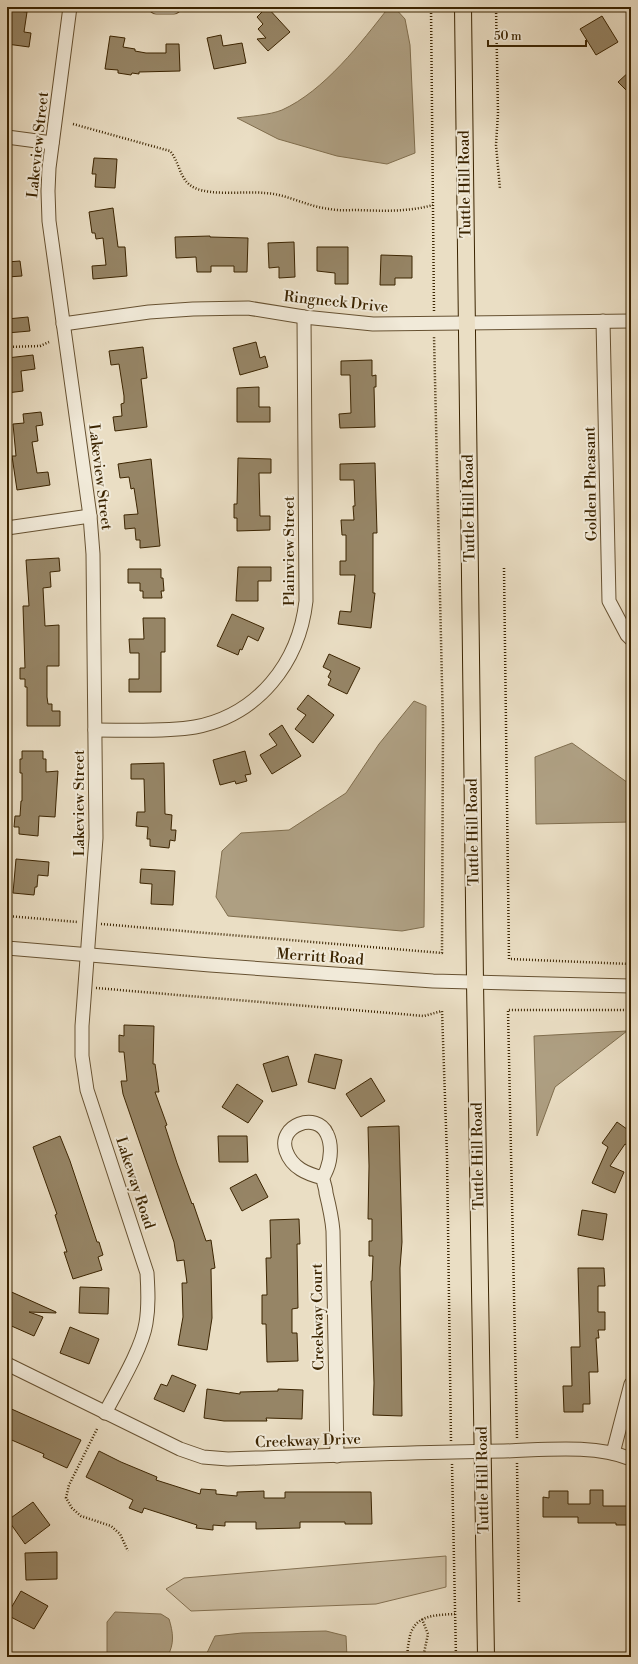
<svg xmlns="http://www.w3.org/2000/svg" width="638" height="1664" font-family="'Libre Bodoni',serif">
  <style>
    .green { fill: #ccbea3; stroke: #847152 }
    .water { fill: #ae9f82; stroke: #806e4e }
    .building { fill: #968566; stroke: #3b2401 }
    .lines { fill: none; stroke-linecap: round; stroke-linejoin: round }
    .minor-casing { stroke: #675232; stroke-width: 15 }
    .major-casing { stroke: #3b2401; stroke-width: 18 }
    .path { stroke: #3b2401; stroke-width: 2.5; stroke-dasharray: 1 2; stroke-linecap: butt }
    .minor { stroke: #f1ead9; stroke-width: 13 }
    .major { stroke: #eadec4; stroke-width: 16 }
    .labels { text-anchor: middle; dominant-baseline: central; stroke-width: 4; stroke-linejoin: round; paint-order: stroke }
    .street-label { font-size: 15px; fill: #3b2401; stroke: #f1ead9 }
  </style>
  <rect width="100%" height="100%" fill="#eadec4"/>
  <filter id="stains"><feTurbulence type="fractalNoise" baseFrequency=".005" numOctaves="4"/><feColorMatrix values="0 0 0 0 .2 0 0 0 0 .09 0 0 0 0 .02 0 0 0 .5 -.17"/></filter>
  <radialGradient id="worn" r=".72"><stop offset=".6" stop-color="#630" stop-opacity="0"/><stop offset="1" stop-color="#630" stop-opacity=".3"/></radialGradient>
  <!-- green -->
  <path class="green" d="M446 1556V1587L376 1604 191 1611 166 1589 184 1578Z"/>
  <!-- water -->
  <g class="water">
    <path d="M389 7H394L405 19 410 45 415 153 387 164 337 156 278 139 237 118C250 116 270 115 282 110 324 91 361 43 389 7Z"/>
    <path d="M414 701 426 706 424 927 402 931 228 916 216 897 222 851 241 833 289 830 346 793 379 744Z"/>
    <path d="M572 743 631 785V822L536 824 535 757Z"/>
    <path d="M627 1031 555 1087 537 1136 534 1036Z"/>
    <path d="M115 1612 161 1614 169 1619C173 1632 175 1644 167 1657H107V1622Z"/>
    <path d="M326 1631 346 1636 347 1657H205L215 1636 242 1633Z"/>
  </g>
  <!-- building -->
  <g class="building">
    <path d="M267 7 290 32 268 51 257 39 266 38 258 29 263 24 257 17Z"/>
    <path d="M8 10 27 12 24 32 31 33 29 47 7 44Z"/>
    <path d="M602 16 618 42 596 55 580 29Z"/>
    <path d="M221 35 223 46 242 43 246 63 214 69 207 38Z"/>
    <path d="M110 36 125 38 123 47 135 49V51L146 53H166V44H179L180 71 139 72V74L132 73 131 75 118 73V70L105 69Z"/>
    <path d="M631 70V95L618 82Z"/>
    <path d="M94 158 117 159 115 188 95 187 96 174H92Z"/>
    <path d="M113 208 118 247H125L127 276 93 279 92 266 106 265 103 238 96 239 95 233H92L89 212Z"/>
    <path d="M210 236V237L248 238 247 272H234V266H211V272H197L196 257 176 258 175 237Z"/>
    <path d="M294 242 295 277 279 278V267L269 268 268 243Z"/>
    <path d="M317 247H348V284H335V273L317 271Z"/>
    <path d="M381 255 412 256V278H395V285H380Z"/>
    <path d="M20 261 22 276 7 277V262Z"/>
    <path d="M28 317 30 331 7 333V319Z"/>
    <path d="M256 342 260 358 265 356 268 367 240 375 233 348Z"/>
    <path d="M143 347 147 378 141 379 147 427 115 431 113 417 122 416 121 404 124 403V396L119 364 111 365 109 351Z"/>
    <path d="M33 355 35 369 21 371 23 391 7 393V358Z"/>
    <path d="M372 360V376L376 375V387H374L375 427 340 428 339 414 351 413 350 375H341V361Z"/>
    <path d="M259 387V407H270V422H237V388Z"/>
    <path d="M41 412 43 425 36 426 38 441 32 442 37 473 48 472 50 485 17 490 12 456H16L13 424 24 423 23 414Z"/>
    <path d="M238 458 271 459V473H259L260 516H270V530L237 531V518H234V504H237Z"/>
    <path d="M151 459 160 546 140 548V540H136L135 528 125 529 124 515 138 514 134 488 131 489 129 477 120 478 118 464Z"/>
    <path d="M375 463 377 533H373V593H375L371 628 338 624 340 611 351 612 355 575H340V561H346V535H342L341 520H354L353 506H355L354 480H340V464Z"/>
    <path d="M59 558 60 571 50 572 51 587 43 588 45 626 59 625V666H47V697L48 704H52V711H60V726H27V687H25V679H20V668H25L23 606H29L26 560Z"/>
    <path d="M238 567H271V581H258V601H236Z"/>
    <path d="M128 569H161V578H163L164 591H161L162 598H143V591H140V583H128Z"/>
    <path d="M232 614 264 628 258 641 248 636 242 650 240 649 238 655 217 646Z"/>
    <path d="M143 618H165V652H161V692H129V679H139V653H130L129 639H144Z"/>
    <path d="M329 654 360 668 347 694 328 685 331 679 328 677 331 671 323 667Z"/>
    <path d="M308 695 334 715 313 743 295 729 306 715 297 709Z"/>
    <path d="M282 725 301 756 272 774 260 755 277 745 269 734Z"/>
    <path d="M22 751H43V759H46V772L58 771 55 817 39 816 38 836 19 834V827H14L15 816H20L21 801H22V773H20V759H22Z"/>
    <path d="M245 751 251 774 245 775 247 781 236 784 235 781 220 785 213 760Z"/>
    <path d="M164 763 165 814 172 815 171 830H176L175 841 170 840 169 848 150 846V839H147L148 827 136 826 137 812H145L144 779H131V764Z"/>
    <path d="M16 859 49 862 48 876 38 875 37 887H35L34 895 13 893Z"/>
    <path d="M141 869 175 871 173 905 151 904 152 884 140 883Z"/>
    <path d="M124 1025 154 1026 153 1064H155L159 1092H155L167 1125 165 1126 177 1163 192 1204 193 1203 206 1241 211 1240 215 1268 211 1269 212 1318 207 1350 178 1345 183 1317 182 1283H187L184 1260 177 1261 174 1242 123 1094 121 1081H127L124 1052H119V1035L124 1036Z"/>
    <path d="M315 1054 342 1060 335 1089 308 1082Z"/>
    <path d="M288 1056 297 1085 272 1092 263 1064Z"/>
    <path d="M371 1078 385 1101 361 1117 346 1094Z"/>
    <path d="M237 1084 263 1101 248 1123 222 1107Z"/>
    <path d="M617 1122 631 1132V1148L625 1144 610 1166 624 1172 615 1193 592 1183 608 1147 602 1143Z"/>
    <path d="M399 1126 402 1242 400 1268 402 1416 373 1415 374 1383 371 1281H372L373 1256H369V1241H372V1219H368L369 1166 368 1127Z"/>
    <path d="M60 1136 70 1161 97 1242H99L103 1255 98 1257 102 1270 73 1279 64 1252H67L55 1215 57 1214 33 1147Z"/>
    <path d="M218 1136H247L248 1162H219Z"/>
    <path d="M256 1174 268 1197 242 1211 230 1188Z"/>
    <path d="M582 1210 607 1214 603 1240 578 1235Z"/>
    <path d="M299 1219 300 1244H297L298 1308 292 1309V1333H297L298 1361 267 1362 266 1324H262V1295H267L266 1258H271L270 1220Z"/>
    <path d="M578 1268H604L605 1286H598V1312H605V1330H598L599 1338H596L598 1372H589L590 1404H583V1412H564L563 1386H572L571 1347H580Z"/>
    <path d="M80 1287 109 1288 108 1314 79 1313Z"/>
    <path d="M7 1290 56 1312V1313L29 1312 43 1317 34 1336 7 1324Z"/>
    <path d="M70 1327 99 1339 89 1364 60 1353Z"/>
    <path d="M172 1375 196 1385 184 1412 154 1399 161 1384 167 1386Z"/>
    <path d="M207 1389 240 1394V1392L278 1391V1389L303 1390 302 1419 266 1418 267 1421H224L204 1418Z"/>
    <path d="M7 1407 81 1440 67 1468 43 1457 44 1454 7 1438Z"/>
    <path d="M99 1451 121 1462 157 1477 156 1480 200 1494 201 1489 216 1490V1494L237 1496V1492L264 1491V1498H285V1492H371L372 1524H345V1522H300V1528L256 1529V1522H225V1526L213 1525V1530L196 1528 197 1525 144 1508 142 1513 129 1508 133 1500 86 1477Z"/>
    <path d="M590 1490H603V1506H631V1525H616V1523H578V1517H543V1497L549 1498V1491H568V1504H590Z"/>
    <path d="M33 1502 50 1525 25 1544 8 1520Z"/>
    <path d="M57 1552V1579L26 1580 25 1553Z"/>
    <path d="M21 1591 48 1606 34 1629 7 1615Z"/>
  </g>
  <g class="lines">
    <!-- minor casing -->
    <g class="minor-casing">
      <g id="minor">
        <path d="M70 7 49 168 48 191 49 221 90 516 93 554 96 838 82 1026V1056L87 1090 147 1273C148 1290 149 1306 146 1323 142 1349 118 1388 105 1413"/>
        <path d="M156 7H174"/>
        <path d="M7 137 52 143"/>
        <path d="M603 321 609 601 627 635 631 639"/>
        <path d="M63 324 149 312 193 309 248 308 304 317 373 324 631 321"/>
        <path d="M7 528 90 516"/>
        <path d="M95 730C125 730 166 732 195 727 258 715 299 663 306 601L304 317"/>
        <path d="M7 948 210 965 433 981 631 986"/>
        <path d="M323 1178C307 1174 292 1168 286 1151 277 1125 317 1111 327 1134 332 1144 331 1159 327 1169 326 1172 324 1175 323 1178 323 1182 326 1188 326 1193 329 1205 332 1219 333 1231 335 1306 336 1381 337 1456"/>
        <path d="M7 1364 180 1449 203 1457 228 1459C320 1456 412 1452 504 1451 544 1450 594 1444 631 1459"/>
        <path d="M613 1453 631 1384"/>
      </g>
    </g>
    <!-- major casing -->
    <g class="major-casing">
      <path id="major" d="M463 7 475 982 486 1657"/>
    </g>
    <!-- path -->
    <g class="path">
      <path d="M431 7 434 311"/>
      <path d="M496 7 498 113 496 145 500 189"/>
      <path d="M73 124 170 151C180 162 179 181 195 188 212 196 245 191 265 193 287 194 308 207 330 209 339 211 348 210 357 210 382 211 409 212 433 205"/>
      <path d="M7 347 40 346 49 342"/>
      <path d="M504 568 509 959 631 964"/>
      <path d="M7 916 78 922"/>
      <path d="M101 924 442 953 443 726 434 336"/>
      <path d="M96 988 424 1016 442 1011 447 1156 451 1441"/>
      <path d="M97 1429 69 1485 66 1498 72 1508 81 1516 111 1526 120 1534 128 1551"/>
      <path d="M517 1438 508 1010H631"/>
      <path d="M517 1463 519 1602"/>
      <path d="M452 1464 456 1657"/>
      <path d="M422 1619 428 1634 424 1653V1657"/>
      <path d="M408 1657C407 1652 408 1646 409 1641 412 1615 434 1615 455 1614"/>
    </g>
    <!-- minor -->
    <use href="#minor" class="minor"/>
    <!-- major -->
    <use href="#major" class="major"/>
  </g>
  <g class="labels">
    <!-- street labels -->
    <g class="street-label">
      <text transform="translate(38 145) rotate(-84)">Lakeview Street</text>
      <text transform="translate(465 184) rotate(-91)">Tuttle Hill Road</text>
      <text transform="translate(336 302) rotate(6)">Ringneck Drive</text>
      <text transform="translate(100 477) rotate(83)">Lakeview Street</text>
      <text transform="translate(591 484) rotate(-91)">Golden Pheasant</text>
      <text transform="translate(469 508) rotate(-91)">Tuttle Hill Road</text>
      <text transform="translate(289 551) rotate(-90)">Plainview Street</text>
      <text transform="translate(79 803) rotate(-90)">Lakeview Street</text>
      <text transform="translate(473 832) rotate(-91)">Tuttle Hill Road</text>
      <text transform="translate(320 957) rotate(4)">Merritt Road</text>
      <text transform="translate(478 1156) rotate(-91)">Tuttle Hill Road</text>
      <text transform="translate(135 1183) rotate(72)">Lakeway Road</text>
      <text transform="translate(318 1317) rotate(-91)">Creekway Court</text>
      <text transform="translate(308 1441) rotate(-2)">Creekway Drive</text>
      <text transform="translate(483 1480) rotate(-91)">Tuttle Hill Road</text>
    </g>
  </g>
  <!-- margin -->
  <rect width="638" height="1664" fill="none" stroke="#eadec4" stroke-width="24"/>
  <rect x="8" y="8" width="622" height="1648" fill="none" stroke="#3b2401" stroke-width="2"/>
  <rect x="12" y="12" width="614" height="1640" fill="none" stroke="#3b2401"/>
  <!-- scale -->
  <path d="M488 40v6h98v-6" fill="none" stroke="#3b2401" stroke-width="2"/>
  <text x="494" y="40" font-size="12" fill="#3b2401" stroke="#f1ead9" stroke-width="3" paint-order="stroke">50 m</text>
  <rect width="100%" height="100%" filter="url(#stains)"/>
  <rect width="100%" height="100%" fill="url(#worn)"/>
</svg>
